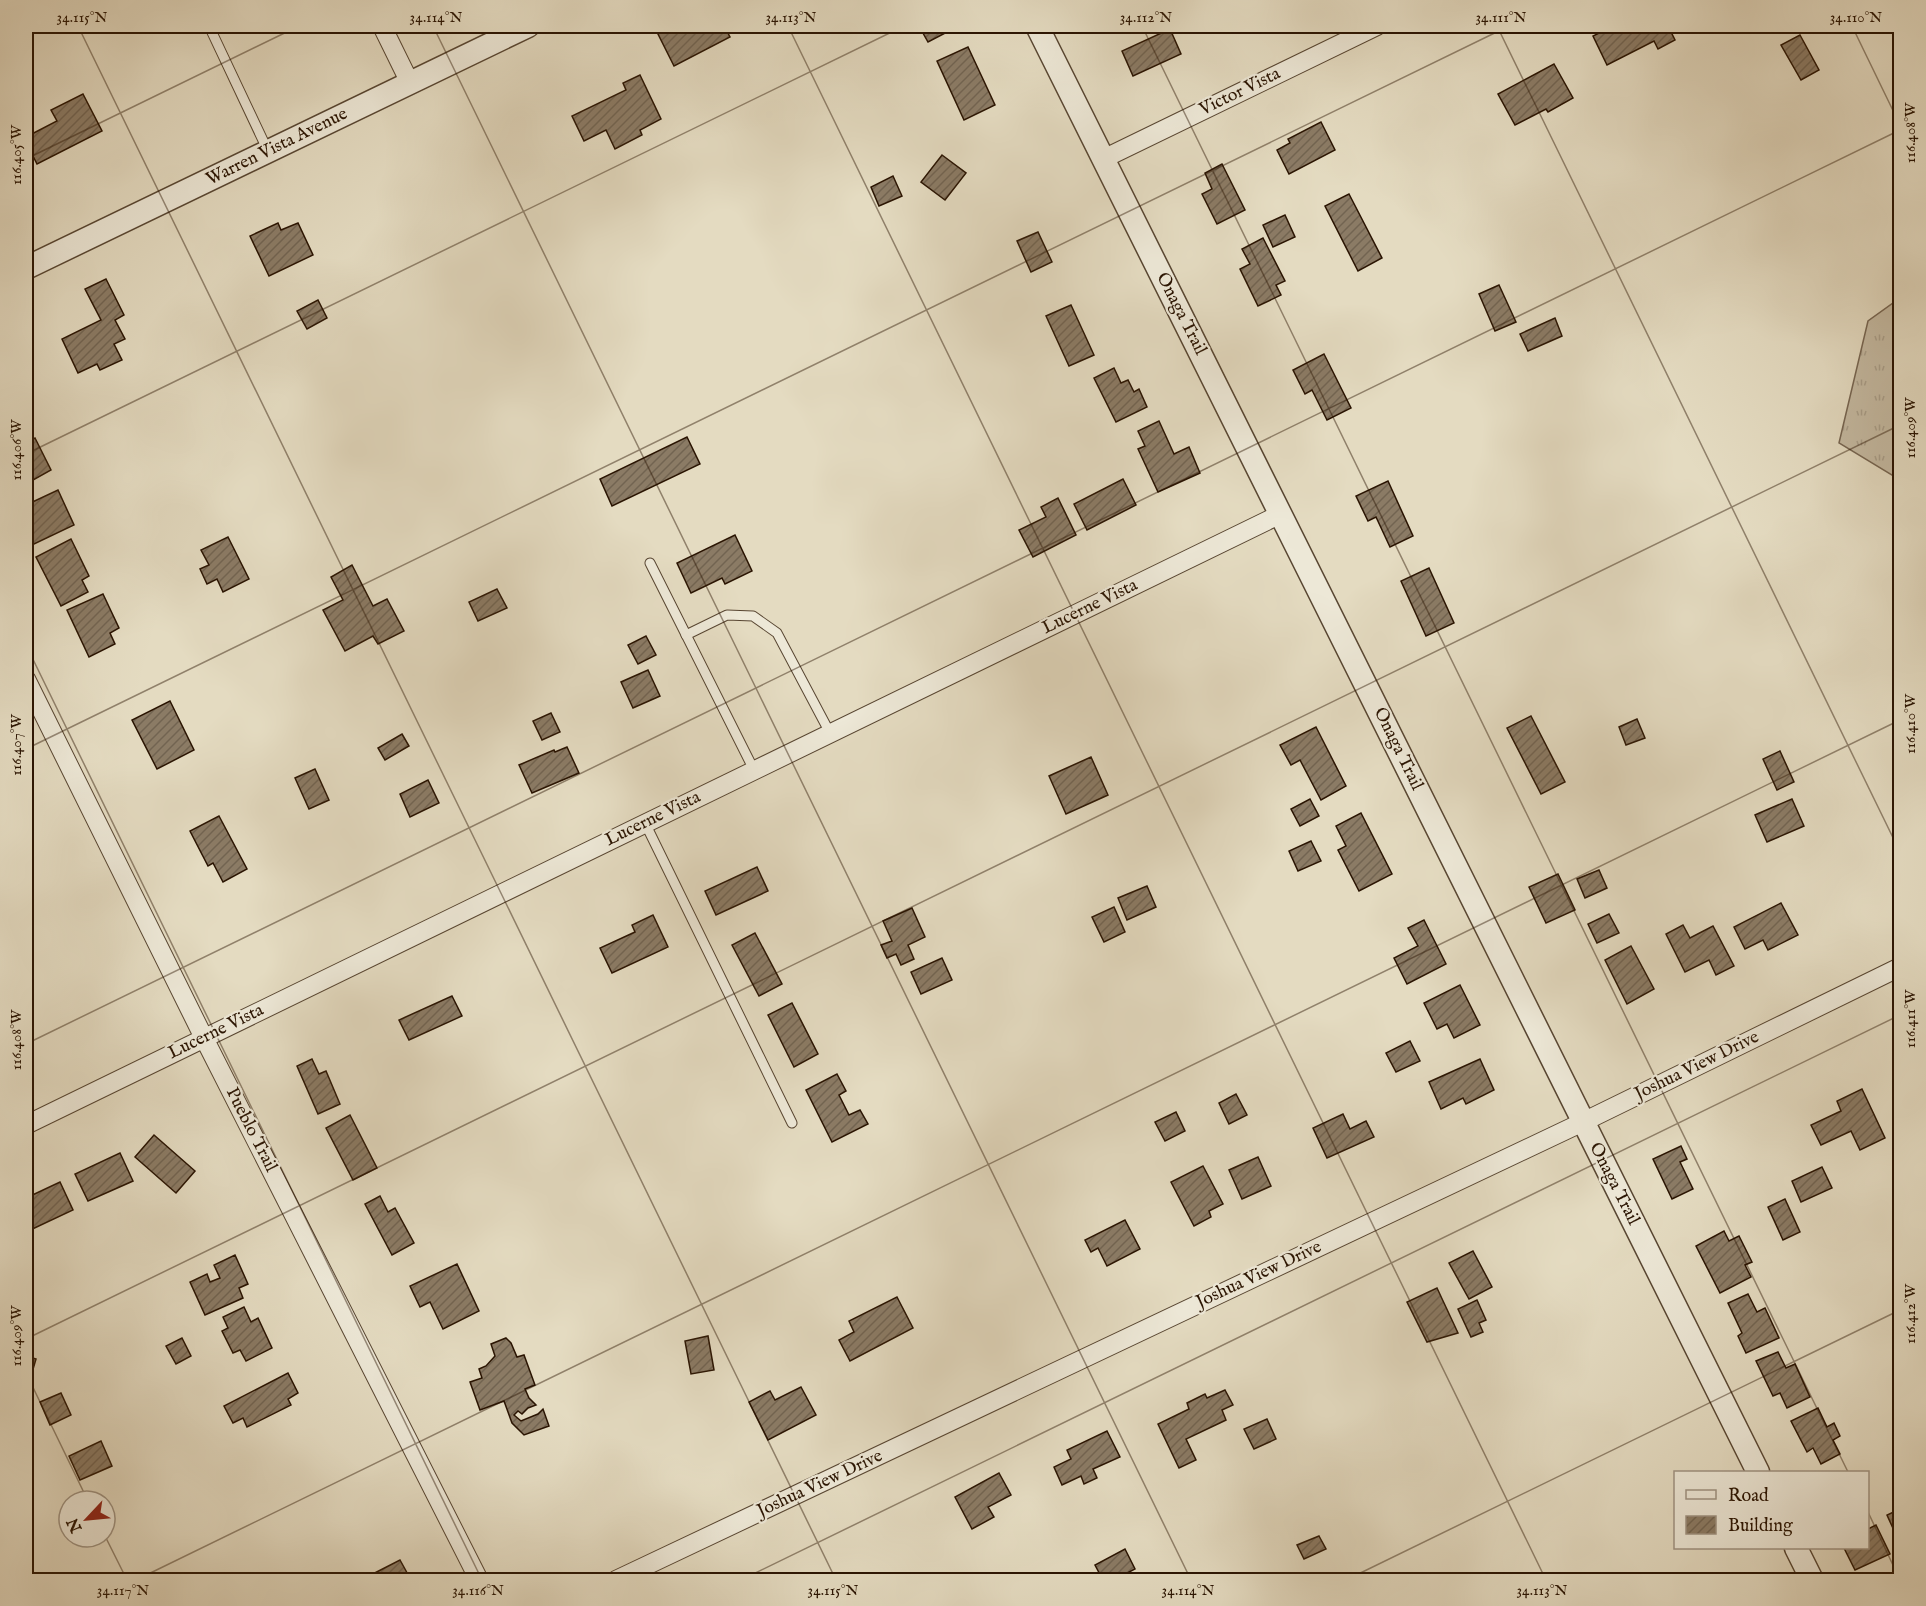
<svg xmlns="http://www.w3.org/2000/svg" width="1926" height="1606" font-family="'IM FELL English',serif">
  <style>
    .grass { fill: url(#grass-tufts); stroke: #776652; stroke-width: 1.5 }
    .building { fill: url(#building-hatch); stroke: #2a1402; stroke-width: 1.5 }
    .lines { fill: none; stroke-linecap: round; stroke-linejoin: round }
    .service-casing { stroke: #584632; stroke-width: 11 }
    .minor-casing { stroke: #584632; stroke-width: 20 }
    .tertiary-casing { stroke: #584632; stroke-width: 25 }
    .service { stroke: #ede8d7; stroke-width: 9 }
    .minor { stroke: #ede8d7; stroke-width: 18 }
    .tertiary { stroke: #ede8d7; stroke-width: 22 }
    .ticks { fill: none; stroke: #2a1402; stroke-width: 1.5; stroke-opacity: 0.45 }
    .labels { text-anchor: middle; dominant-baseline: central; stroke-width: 4.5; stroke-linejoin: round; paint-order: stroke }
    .street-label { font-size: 18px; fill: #2a1402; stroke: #ede8d7 }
    .neatline { fill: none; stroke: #2a1402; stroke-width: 2 }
    .ticks-label { font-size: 15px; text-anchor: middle; fill: #2a1402 }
  </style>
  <defs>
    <pattern id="grass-tufts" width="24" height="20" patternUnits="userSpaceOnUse" patternTransform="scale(1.5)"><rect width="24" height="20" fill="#c4b9a1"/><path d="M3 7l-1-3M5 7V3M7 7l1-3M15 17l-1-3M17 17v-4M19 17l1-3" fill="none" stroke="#a99e89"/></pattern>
    <pattern id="building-hatch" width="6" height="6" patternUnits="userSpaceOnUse" patternTransform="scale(1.5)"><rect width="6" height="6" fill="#8b7b65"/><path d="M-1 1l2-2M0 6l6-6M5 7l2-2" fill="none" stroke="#726451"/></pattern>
  </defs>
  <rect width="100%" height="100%" fill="#e4dbc1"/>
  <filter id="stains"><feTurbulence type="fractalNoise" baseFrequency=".00333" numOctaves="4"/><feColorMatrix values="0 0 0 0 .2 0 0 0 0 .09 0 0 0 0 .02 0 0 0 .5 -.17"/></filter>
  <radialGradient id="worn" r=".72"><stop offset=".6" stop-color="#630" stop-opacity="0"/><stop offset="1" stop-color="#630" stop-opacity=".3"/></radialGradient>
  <!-- grass -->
  <path class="grass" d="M1900 298V480L1839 443 1868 321Z"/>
  <!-- building -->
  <g class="building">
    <path d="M670 26H724L730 37 674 66 657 32Z"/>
    <path d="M919 26H951L953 29 928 42Z"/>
    <path d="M1613 26H1668L1675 40 1658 49 1654 41 1607 65 1593 36Z"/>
    <path d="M1170 29 1181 54 1133 76 1122 51Z"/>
    <path d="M1800 35 1819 70 1801 80 1781 45Z"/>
    <path d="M968 47 995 105 964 120 937 61Z"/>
    <path d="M1554 64 1573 98 1548 112 1546 109 1515 125 1498 94Z"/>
    <path d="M640 75 661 119 640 130 642 135 615 149 606 130 584 141 572 116 626 90 623 83Z"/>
    <path d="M83 94 102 131 37 164 26 142V137L57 121 51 110Z"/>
    <path d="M1321 122 1335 150 1289 174 1277 150 1290 143 1288 139Z"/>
    <path d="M942 155 966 173 945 200 921 182Z"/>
    <path d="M1222 164 1245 210 1217 224 1202 194 1212 189 1205 173Z"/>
    <path d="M893 176 902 196 879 206 871 187Z"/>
    <path d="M1349 194 1382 258 1358 271 1325 206Z"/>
    <path d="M1285 215 1295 237 1273 247 1263 225Z"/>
    <path d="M278 223 281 230 298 223 313 255 269 276 250 236Z"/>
    <path d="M1038 232 1052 262 1031 272 1017 241Z"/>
    <path d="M1263 238 1285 281 1276 285 1281 295 1258 306 1240 269 1250 264 1242 249Z"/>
    <path d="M106 279 124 315 115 320 125 339 114 344 122 360 100 370 97 364 78 373 62 339 101 320 85 289Z"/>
    <path d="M1499 285 1516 322 1495 331 1479 294Z"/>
    <path d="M318 300 327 318 307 329 297 311Z"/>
    <path d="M1071 305 1094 355 1069 366 1046 316Z"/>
    <path d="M1555 318 1562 336 1528 351 1520 334Z"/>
    <path d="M1324 354 1351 408 1327 420 1312 390 1305 394 1293 370Z"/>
    <path d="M1114 368 1121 383 1128 380 1134 392 1139 389 1147 407 1116 422 1094 378Z"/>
    <path d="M1159 421 1174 454 1189 447 1200 473 1158 492 1138 449 1145 446 1138 431Z"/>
    <path d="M687 437 700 464 612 506 600 479Z"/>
    <path d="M35 438 51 470 26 484V443Z"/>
    <path d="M1123 479 1136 505 1087 530 1074 504Z"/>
    <path d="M1388 481 1413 536 1390 547 1376 517 1368 521 1356 496Z"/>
    <path d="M58 490 74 525 34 544 26 527V505Z"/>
    <path d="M1058 498 1076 535 1033 557 1019 530 1046 517 1041 507Z"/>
    <path d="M735 535 752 571 725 584 722 578 691 593 677 563Z"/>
    <path d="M228 537 249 579 223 592 217 579 207 584 200 569 209 565 201 550Z"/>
    <path d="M71 539 89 576 82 580 88 592 61 606 36 557Z"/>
    <path d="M352 565 373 606 387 599 404 631 378 644 373 636 345 651 323 610 343 600 331 577Z"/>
    <path d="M1429 568 1454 623 1426 636 1401 581Z"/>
    <path d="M497 589 507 608 478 621 469 602Z"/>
    <path d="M103 594 119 628 110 633 115 644 89 657 67 610Z"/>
    <path d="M646 636 656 655 638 664 628 645Z"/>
    <path d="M648 670 660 696 633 708 621 682Z"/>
    <path d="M170 701 194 750 157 769 132 720Z"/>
    <path d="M551 713 560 732 542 740 533 721Z"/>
    <path d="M1531 716 1565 782 1541 794 1507 728Z"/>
    <path d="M1637 719 1645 738 1626 745 1619 727Z"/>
    <path d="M1316 727 1346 786 1321 800 1300 760 1291 765 1280 745Z"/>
    <path d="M402 734 409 746 385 760 378 748Z"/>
    <path d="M567 747 579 773 532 793 519 765 554 750 555 752Z"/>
    <path d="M1780 751 1794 782 1777 790 1763 759Z"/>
    <path d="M1091 757 1108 795 1066 814 1049 776Z"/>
    <path d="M315 769 329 800 309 809 295 778Z"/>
    <path d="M428 780 439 803 410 817 400 794Z"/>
    <path d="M1310 799 1319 816 1300 826 1291 809Z"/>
    <path d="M1792 799 1804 826 1767 842 1755 815Z"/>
    <path d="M1361 813 1392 874 1359 891 1338 850 1346 846 1336 826Z"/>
    <path d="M219 816 247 869 223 882 213 863 208 866 190 831Z"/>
    <path d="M1311 841 1321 861 1298 871 1289 851Z"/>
    <path d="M757 867 768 891 716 915 705 891Z"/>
    <path d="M1599 870 1607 888 1585 898 1577 879Z"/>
    <path d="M1558 874 1575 910 1546 923 1529 887Z"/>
    <path d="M1147 886 1156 907 1127 920 1118 898Z"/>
    <path d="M1781 903 1798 935 1768 950 1763 940 1745 949 1734 927Z"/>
    <path d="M1114 907 1125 932 1104 942 1092 917Z"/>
    <path d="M912 908 925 937 908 945 914 959 901 965 896 954 887 958 881 945 892 941 883 921Z"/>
    <path d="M1609 914 1619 933 1597 943 1588 924Z"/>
    <path d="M653 915 668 947 612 973 600 948 635 932 632 925Z"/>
    <path d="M1424 920 1446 964 1407 984 1394 958 1418 946 1408 928Z"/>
    <path d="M1683 925 1690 938 1713 926 1734 966 1716 975 1709 960 1685 972 1666 934Z"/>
    <path d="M755 933 782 984 759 996 732 945Z"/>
    <path d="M1631 946 1654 989 1627 1004 1605 960Z"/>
    <path d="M942 958 952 980 921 994 911 972Z"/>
    <path d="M1460 985 1480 1025 1454 1038 1447 1024 1437 1029 1424 1003Z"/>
    <path d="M26 993 32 1008 26 1011Z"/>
    <path d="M452 996 462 1016 409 1040 399 1020Z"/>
    <path d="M792 1003 818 1054 794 1067 768 1015Z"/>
    <path d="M1410 1041 1420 1061 1396 1072 1386 1053Z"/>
    <path d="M312 1059 319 1074 326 1071 340 1104 318 1114 297 1066Z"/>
    <path d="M1480 1059 1494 1090 1466 1104 1463 1098 1441 1109 1429 1082Z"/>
    <path d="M837 1074 846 1091 839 1095 849 1115 860 1110 868 1124 832 1142 806 1090Z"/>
    <path d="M1862 1089 1885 1138 1860 1150 1851 1131 1821 1145 1811 1125 1841 1111 1837 1101Z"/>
    <path d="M1236 1094 1247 1115 1229 1124 1219 1103Z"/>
    <path d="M1176 1112 1185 1131 1165 1141 1155 1122Z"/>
    <path d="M1343 1114 1350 1129 1366 1121 1374 1137 1327 1158 1313 1128Z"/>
    <path d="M350 1115 377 1168 353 1180 326 1128Z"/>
    <path d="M154 1135 195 1171 176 1193 135 1157Z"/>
    <path d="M1681 1146 1687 1159 1680 1162 1693 1189 1672 1199 1653 1159Z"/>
    <path d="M120 1153 133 1181 88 1201 75 1174Z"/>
    <path d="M1258 1157 1271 1186 1242 1199 1229 1170Z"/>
    <path d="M1203 1166 1223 1204 1209 1211 1211 1217 1194 1226 1171 1182Z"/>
    <path d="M1822 1167 1832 1188 1801 1202 1792 1181Z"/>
    <path d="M60 1182 73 1210 26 1232V1198Z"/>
    <path d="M380 1196 388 1212 395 1208 414 1243 392 1255 365 1204Z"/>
    <path d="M1785 1199 1800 1232 1783 1240 1768 1207Z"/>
    <path d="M1125 1220 1140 1249 1107 1266 1098 1248 1091 1252 1085 1240Z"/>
    <path d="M1724 1231 1729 1241 1739 1236 1752 1262 1745 1265 1751 1277 1720 1293 1696 1246Z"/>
    <path d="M1473 1251 1492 1287 1469 1299 1449 1263Z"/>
    <path d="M235 1255 248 1284 239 1288 243 1298 205 1315 190 1282 207 1274 210 1282 220 1278 214 1265Z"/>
    <path d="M457 1264 479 1311 443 1329 430 1302 420 1307 410 1286Z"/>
    <path d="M1437 1288 1458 1333 1427 1342 1407 1302Z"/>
    <path d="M1748 1294 1757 1312 1765 1308 1779 1338 1746 1353 1738 1336 1742 1333 1728 1303Z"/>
    <path d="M897 1297 913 1328 850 1361 839 1340 854 1332 849 1321Z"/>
    <path d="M1477 1300 1486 1320 1479 1323 1483 1332 1471 1337 1458 1309Z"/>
    <path d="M244 1307 251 1322 258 1318 272 1348 246 1361 240 1350 233 1353 222 1331 228 1328 223 1317Z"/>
    <path d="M708 1336 714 1370 691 1374 685 1341Z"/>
    <path d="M182 1338 191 1356 176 1364 166 1346Z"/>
    <path d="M506 1338 511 1343 517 1357 524 1355 535 1385 525 1389 529 1398 536 1405 528 1408 522 1414 518 1411 514 1415 521 1421 538 1414 543 1409 549 1426 524 1435 512 1423 504 1401 480 1410 470 1382 482 1378 479 1369 486 1366 495 1356 491 1344Z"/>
    <path d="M1778 1352 1786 1368 1795 1364 1810 1397 1787 1408 1780 1393 1773 1396 1756 1361Z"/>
    <path d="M26 1356 36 1359 26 1393Z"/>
    <path d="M288 1373 298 1393 288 1399 291 1405 247 1427 243 1418 233 1423 224 1406Z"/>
    <path d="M801 1387 816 1415 768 1440 749 1402 770 1391 775 1400Z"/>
    <path d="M1225 1390 1233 1405 1222 1410 1226 1420 1186 1439 1196 1460 1179 1468 1158 1424 1189 1409 1187 1403 1205 1394 1207 1398Z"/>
    <path d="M61 1393 71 1415 50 1425 40 1402Z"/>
    <path d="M1818 1408 1827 1427 1834 1423 1840 1436 1833 1440 1840 1454 1821 1464 1813 1448 1807 1452 1791 1421Z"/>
    <path d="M1267 1419 1276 1439 1254 1449 1244 1429Z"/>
    <path d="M1107 1431 1120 1457 1093 1469 1097 1478 1084 1484 1081 1476 1062 1485 1054 1467 1071 1459 1067 1450Z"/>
    <path d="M101 1441 112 1466 80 1480 69 1456Z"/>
    <path d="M999 1473 1011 1495 988 1507 994 1517 972 1529 955 1497Z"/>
    <path d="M1900 1509V1533L1896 1535 1887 1515Z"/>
    <path d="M1876 1525 1890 1554 1855 1570 1844 1548H1868V1529Z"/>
    <path d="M1319 1536 1326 1549 1304 1559 1297 1545Z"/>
    <path d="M1125 1549 1135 1569 1114 1580H1103L1095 1565Z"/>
    <path d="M400 1560 411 1580H361Z"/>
  </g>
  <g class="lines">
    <!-- service casing -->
    <g class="service-casing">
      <g id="service">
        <path d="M209 26 268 151"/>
        <path d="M650 563 754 770"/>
        <path d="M686 635 727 615 753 616 777 633 830 733"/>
        <path d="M645 823 792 1123"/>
      </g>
    </g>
    <!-- minor casing -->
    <g class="minor-casing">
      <g id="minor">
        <path d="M382 26 410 83"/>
        <path d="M1103 159 1377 26"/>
        <path d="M26 679 204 1038 479 1580"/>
        <path d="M26 1125 1281 514"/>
        <path d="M616 1580 1583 1122 1900 967"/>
      </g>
    </g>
    <!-- tertiary casing -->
    <g class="tertiary-casing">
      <g id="tertiary">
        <path d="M1037 26 1758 1472"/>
        <path d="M26 268 528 26"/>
        <path d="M1796 1548 1812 1580"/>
      </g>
    </g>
    <!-- service -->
    <use href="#service" class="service"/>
    <!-- minor -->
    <use href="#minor" class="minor"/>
    <!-- tertiary -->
    <use href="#tertiary" class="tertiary"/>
  </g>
  <!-- ticks -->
  <path class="ticks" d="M78 26 836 1580M433 26 1191 1580M788 26 1546 1580M1142 26 1848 1472M1497 26 1900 852M1852 26 1900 125M26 159 299 26M26 454 904 26M26 645 482 1580M26 749 1509 26M26 1044 1900 130M26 1339 1900 425M26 1373 88 1501M1868 1512 1900 1580M105 1536 127 1580M136 1580 1900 720M741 1580 1900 1015M1346 1580 1900 1310"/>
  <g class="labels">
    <!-- street labels -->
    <g class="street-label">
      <text transform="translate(1240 92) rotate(-26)">Victor Vista</text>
      <text transform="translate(277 147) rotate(-26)">Warren Vista Avenue</text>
      <text transform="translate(1181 314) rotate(63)">Onaga Trail</text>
      <text transform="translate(1090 607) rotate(-26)">Lucerne Vista</text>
      <text transform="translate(1398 749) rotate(64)">Onaga Trail</text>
      <text transform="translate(653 819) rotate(-26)">Lucerne Vista</text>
      <text transform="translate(216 1032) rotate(-26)">Lucerne Vista</text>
      <text transform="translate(1697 1066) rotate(-26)">Joshua View Drive</text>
      <text transform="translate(251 1130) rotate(63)">Pueblo Trail</text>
      <text transform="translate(1614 1184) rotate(63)">Onaga Trail</text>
      <text transform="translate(1259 1275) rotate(-25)">Joshua View Drive</text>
      <text transform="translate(820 1484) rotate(-25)">Joshua View Drive</text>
    </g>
  </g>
  <!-- margin -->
  <rect width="1926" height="1606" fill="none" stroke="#e4dbc1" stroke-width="66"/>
  <!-- legend -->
  <rect x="1674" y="1471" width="195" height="78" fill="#ede8d7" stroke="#9f9382" stroke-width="1.5"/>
  <rect x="1686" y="1490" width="30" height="9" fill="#ede8d7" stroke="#9f9382" stroke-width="1.5"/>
  <text x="1728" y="1501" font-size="18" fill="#2a1402">Road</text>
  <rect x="1686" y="1516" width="30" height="18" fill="url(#building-hatch)" stroke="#9f9382" stroke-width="1.5"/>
  <text x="1728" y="1531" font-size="18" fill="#2a1402">Building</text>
  <!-- north arrow -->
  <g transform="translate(87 1519) rotate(244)"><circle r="28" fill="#ede8d7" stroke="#9f9382" stroke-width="1.5"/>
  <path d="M0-4.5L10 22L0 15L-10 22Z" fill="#8f2418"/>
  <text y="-9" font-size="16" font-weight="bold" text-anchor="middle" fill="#2a1402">N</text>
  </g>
  <rect x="33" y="33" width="1860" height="1540" class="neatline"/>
  <g class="ticks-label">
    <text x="82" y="22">34.115°N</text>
    <text x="436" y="22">34.114°N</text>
    <text x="791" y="22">34.113°N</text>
    <text x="1146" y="22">34.112°N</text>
    <text x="1501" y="22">34.111°N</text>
    <text x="1856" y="22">34.110°N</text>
    <text transform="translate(1910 133) rotate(-90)" y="5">116.408°W</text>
    <text transform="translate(16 155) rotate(-90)" y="5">116.405°W</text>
    <text transform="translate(1910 428) rotate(-90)" y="5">116.409°W</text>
    <text transform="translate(16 450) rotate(-90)" y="5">116.406°W</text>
    <text transform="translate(1910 724) rotate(-90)" y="5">116.410°W</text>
    <text transform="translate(16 745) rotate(-90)" y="5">116.407°W</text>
    <text transform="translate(1910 1019) rotate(-90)" y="5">116.411°W</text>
    <text transform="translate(16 1040) rotate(-90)" y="5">116.408°W</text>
    <text transform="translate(1910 1314) rotate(-90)" y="5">116.412°W</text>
    <text transform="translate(16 1336) rotate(-90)" y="5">116.409°W</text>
    <text x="123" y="1595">34.117°N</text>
    <text x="478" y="1595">34.116°N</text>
    <text x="833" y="1595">34.115°N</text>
    <text x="1188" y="1595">34.114°N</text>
    <text x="1542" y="1595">34.113°N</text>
  </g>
  <rect width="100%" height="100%" filter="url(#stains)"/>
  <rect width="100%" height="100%" fill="url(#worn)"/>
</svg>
